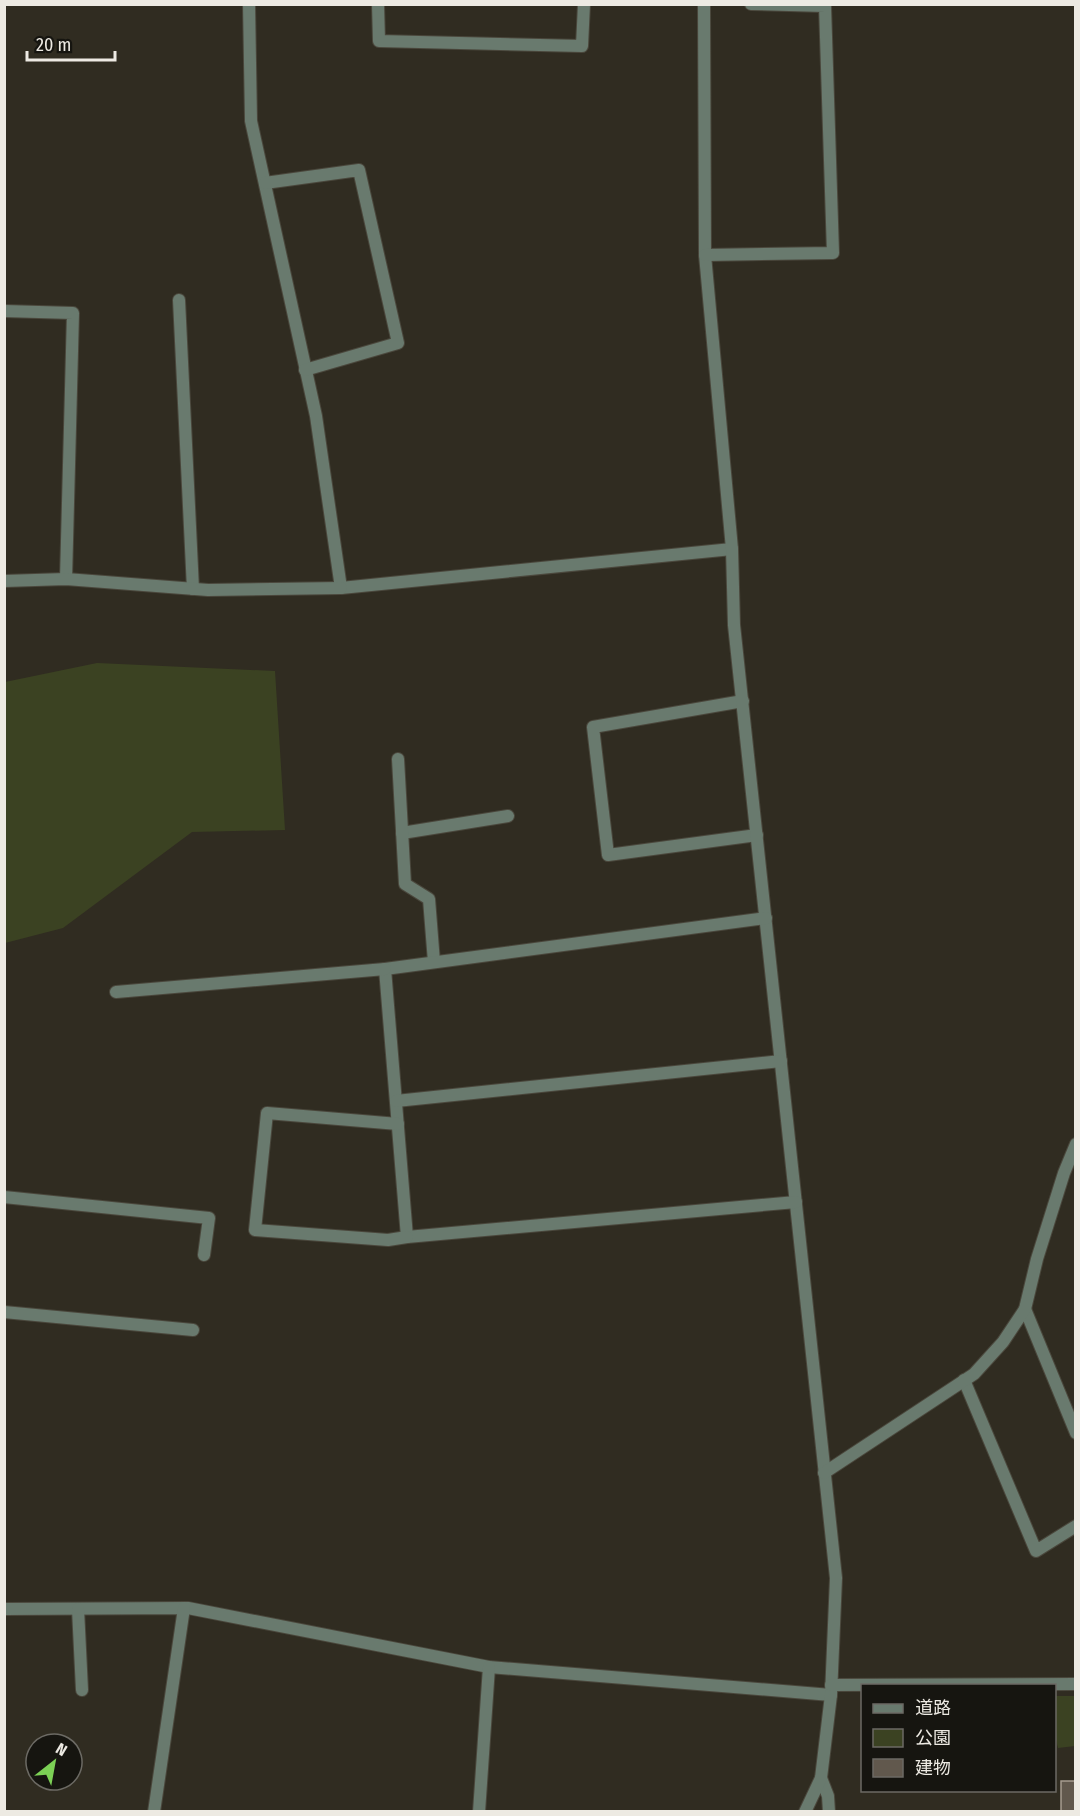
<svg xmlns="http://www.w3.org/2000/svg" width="1080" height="1816" font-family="'Fira Sans Condensed','Noto Sans JP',sans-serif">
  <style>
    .green { fill: #3b4222 }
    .building { fill: #61584d; stroke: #a69c90; stroke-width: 1.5 }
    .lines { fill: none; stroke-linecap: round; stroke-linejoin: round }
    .lane-casing { stroke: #4a473c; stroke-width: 14 }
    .street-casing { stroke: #4a473c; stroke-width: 14 }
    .lane { stroke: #697a6e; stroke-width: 12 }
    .street { stroke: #697a6e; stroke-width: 12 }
  </style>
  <rect width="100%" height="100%" fill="#302c21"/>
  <!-- green -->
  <g class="green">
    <path d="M97 663 275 671 285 830 192 832 63 928 5 943V682Z"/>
    <path d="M1054 1696H1075V1746L1058 1748 1055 1735Z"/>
  </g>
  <!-- building -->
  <rect class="building" x="1061" y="1781" width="15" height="31"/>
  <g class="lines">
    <!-- lane casing -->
    <g class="lane-casing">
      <g id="lane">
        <path d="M179 300 193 589"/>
        <path d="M4 311 73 313 66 579"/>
        <path d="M743 701 593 727 608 855 757 835"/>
        <path d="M402 833 508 816"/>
        <path d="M4 1197 209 1218 204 1255"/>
        <path d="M4 1609 188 1608 489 1667 831 1695"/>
        <path d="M78 1609 82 1690"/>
        <path d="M821 1778 828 1796 829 1812"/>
        <path d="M154 1812 184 1608"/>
        <path d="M479 1812 489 1667"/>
      </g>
    </g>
    <!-- street casing -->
    <g class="street-casing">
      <g id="street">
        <path d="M249 4 251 121 316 416 341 588 732 549"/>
        <path d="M378 4 379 41 582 46 584 4"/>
        <path d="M704 4 705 255 732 549 734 625 836 1578 831 1695 821 1778 805 1812"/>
        <path d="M265 183 359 170 398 343 305 370"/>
        <path d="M705 255 833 253 825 6 751 4"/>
        <path d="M4 581 66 579 208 590 341 588"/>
        <path d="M398 759 405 884 429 899 434 962"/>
        <path d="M766 918 385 969 407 1237 796 1202"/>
        <path d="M116 992 385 969"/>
        <path d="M396 1101 781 1061"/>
        <path d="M398 1124 267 1113 255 1230 388 1240 407 1237"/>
        <path d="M1025 1309 1076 1433"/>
        <path d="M4 1312 193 1330"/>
        <path d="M964 1380 1036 1551 1076 1526"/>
        <path d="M824 1473 974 1374 1003 1342 1025 1309 1037 1259 1064 1173 1076 1144"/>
        <path d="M831 1685 1076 1684"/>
      </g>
    </g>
    <!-- lane -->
    <use href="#lane" class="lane"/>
    <!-- street -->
    <use href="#street" class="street"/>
  </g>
  <!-- border -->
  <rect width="1080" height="1816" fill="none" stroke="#edeae3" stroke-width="12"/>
  <!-- legend -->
  <rect x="861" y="1684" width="195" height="108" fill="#161510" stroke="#6c6a64" stroke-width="1.5"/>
  <rect x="873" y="1704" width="30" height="9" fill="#697a6e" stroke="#6c6a64" stroke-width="1.5"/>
  <text x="915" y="1714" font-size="18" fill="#edeae3">道路</text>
  <rect x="873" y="1729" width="30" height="18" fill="#3b4222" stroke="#6c6a64" stroke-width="1.5"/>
  <text x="915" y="1744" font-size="18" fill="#edeae3">公園</text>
  <rect x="873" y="1759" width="30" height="18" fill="#61584d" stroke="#6c6a64" stroke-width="1.5"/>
  <text x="915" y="1774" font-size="18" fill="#edeae3">建物</text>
  <!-- north arrow -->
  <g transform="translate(54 1762) rotate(31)"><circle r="28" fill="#161510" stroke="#6c6a64" stroke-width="1.5"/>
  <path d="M0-4.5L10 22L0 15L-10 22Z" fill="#7cd155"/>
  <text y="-9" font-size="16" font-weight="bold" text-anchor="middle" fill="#edeae3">N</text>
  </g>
  <!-- scale -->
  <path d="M27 51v9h88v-9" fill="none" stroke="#edeae3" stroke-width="3"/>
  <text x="36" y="51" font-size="18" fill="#edeae3" stroke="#161510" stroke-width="4.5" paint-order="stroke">20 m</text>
</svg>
